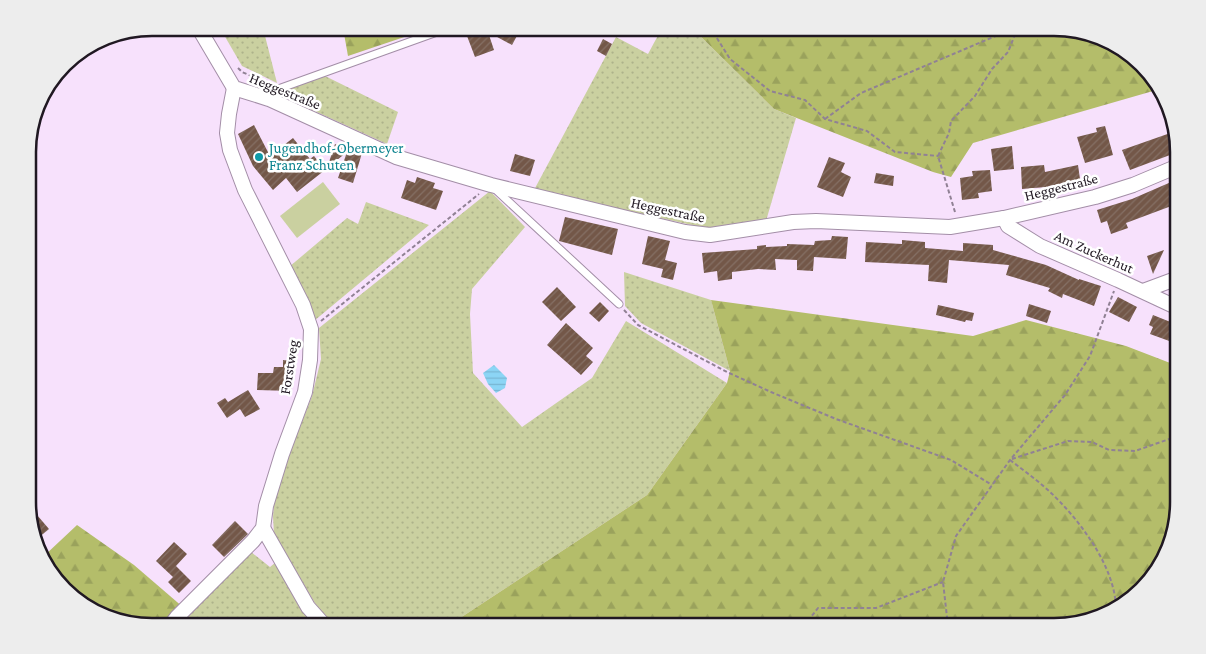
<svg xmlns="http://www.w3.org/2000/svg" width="1206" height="654" font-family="'Crimson Pro',serif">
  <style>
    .grass { fill: url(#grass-dots) }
    .forest { fill: url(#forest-firs) }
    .park { fill: #cad0a0 }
    .water { fill: url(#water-rules) }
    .building { fill: url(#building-hatch) }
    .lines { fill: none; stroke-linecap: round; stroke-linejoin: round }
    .service-casing { stroke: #a38ea7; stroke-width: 9 }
    .minor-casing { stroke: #a38ea7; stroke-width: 16 }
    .path { stroke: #908194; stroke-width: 2; stroke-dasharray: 4 2.5; stroke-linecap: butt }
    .service { stroke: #fff; stroke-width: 7 }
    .minor { stroke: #fff; stroke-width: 14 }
    .culture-dot { fill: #0f9aa8; stroke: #fff; stroke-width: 2 }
    .labels { text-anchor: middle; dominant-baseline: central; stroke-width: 5; stroke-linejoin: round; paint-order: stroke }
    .street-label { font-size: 15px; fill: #201822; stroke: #fff }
    .culture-label { font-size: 15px; fill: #0d838f; stroke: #fff; text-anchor: start }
    .rim { fill: none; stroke: #201822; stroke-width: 2.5 }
  </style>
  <defs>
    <pattern id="grass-dots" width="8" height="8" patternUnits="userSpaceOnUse" patternTransform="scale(1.25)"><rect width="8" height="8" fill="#cad0a0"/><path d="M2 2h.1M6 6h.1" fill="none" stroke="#adb28a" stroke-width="1.8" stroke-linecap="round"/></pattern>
    <pattern id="forest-firs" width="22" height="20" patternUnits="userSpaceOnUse" patternTransform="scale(1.25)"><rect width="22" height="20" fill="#b4bd6a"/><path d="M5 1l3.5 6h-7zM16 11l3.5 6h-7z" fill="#9aa25c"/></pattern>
    <pattern id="water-rules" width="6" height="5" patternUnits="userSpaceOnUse" patternTransform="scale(1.25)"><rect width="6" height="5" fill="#8cd5f5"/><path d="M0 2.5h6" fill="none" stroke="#78b6d2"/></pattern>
    <pattern id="building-hatch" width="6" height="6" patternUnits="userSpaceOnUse" patternTransform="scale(1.25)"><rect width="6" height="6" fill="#735748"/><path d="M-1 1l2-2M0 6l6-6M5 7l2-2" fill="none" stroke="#857065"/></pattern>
  </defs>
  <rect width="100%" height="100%" fill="#f7e1fc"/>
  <!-- grass -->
  <g class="grass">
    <path d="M220 28H263L277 83 242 66Z"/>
    <path d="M662 28H692L774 109 796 118 766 221 716 227H701L534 190 616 37 648 54Z"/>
    <path d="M325 76 398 112 387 144 288 99V93L291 88Z"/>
    <path d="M490 191 525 227 472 289 470 314 473 373 522 427 592 378 626 321 727 383 647 495 457 620 441 626H335L316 605 274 534 273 517 274 504 289 455 312 396 321 359 319 328Z"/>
    <path d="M366 202 429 225 314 321 289 267 347 218 358 224Z"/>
    <path d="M624 272 711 300 730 371 641 323 625 306Z"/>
    <path d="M251 552 270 567 276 562 317 626H179Z"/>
  </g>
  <!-- forest -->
  <g class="forest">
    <path d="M343 28V27L431 28 348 56Z"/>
    <path d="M692 28H1053L1109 41 1157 83 1160 89 973 143 951 177 933 172 774 109Z"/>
    <path d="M711 300 973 336 1026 320 1126 346 1178 366V502L1165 557 1123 606 1061 626H441L457 620 647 495 727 383 730 371Z"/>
    <path d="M77 525 134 565 184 608 167 626H153L97 613 53 577 44 556Z"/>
  </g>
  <!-- park -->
  <path class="park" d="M323 182 340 204 297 238 280 216Z"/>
  <!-- water -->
  <path class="water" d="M494 365 507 378 505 388 496 393 488 384 483 373Z"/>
  <!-- building -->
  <g class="building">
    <path d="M479 28H507L518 34 512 45 488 32 494 50 475 57 467 36 484 30Z"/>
    <path d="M603 39 612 44 606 56 597 51Z"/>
    <path d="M254 125 270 156 293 138 310 159 314 156 325 170 297 192 286 178 273 190 253 166 238 134Z"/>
    <path d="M1105 126 1113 155 1085 163 1077 137 1097 132 1096 128Z"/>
    <path d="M1176 131 1177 137 1178 152 1130 170 1122 150Z"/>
    <path d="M335 144 362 153 353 183 338 178 347 152 327 168Z"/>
    <path d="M1012 146 1014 169 994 171 991 149Z"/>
    <path d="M515 154 535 160 530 176 510 171Z"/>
    <path d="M829 157 845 163 841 172 851 177 843 197 817 187Z"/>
    <path d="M1044 165 1045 172 1078 165 1080 179 1046 187 1022 189 1021 167Z"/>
    <path d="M990 170 992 191 978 193 979 198 962 200 960 178 973 176 972 171Z"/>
    <path d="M876 173 894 176 893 186 874 183Z"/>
    <path d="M417 177 435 183 433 188 443 191 436 210 401 198 407 180 415 183Z"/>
    <path d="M1178 179V200L1173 202 1174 205 1126 223 1128 228 1111 234 1107 221 1101 223 1097 210 1132 199Z"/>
    <path d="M565 217 618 229 612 255 559 241Z"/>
    <path d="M648 236 670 241 665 260 677 263 673 280 661 277 663 269 642 264Z"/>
    <path d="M832 236 848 237 846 259 814 257 813 271 797 270V260L775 259 776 270 758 269 732 272V279L718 281 717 271 704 273 702 253 757 249V246L766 245V247L787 246V244L814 245 815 241 831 240Z"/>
    <path d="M902 240 925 242V248L963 251V243L993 245V250L1046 265 1079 280V279L1101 286 1094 306 1063 294 1062 298 1048 291 1050 288 1006 275 1009 265 949 260 947 283 928 281 929 265 865 262 866 242 902 244Z"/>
    <path d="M1164 250 1153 274 1147 256Z"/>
    <path d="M557 287 576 307 561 321 542 302Z"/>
    <path d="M1118 297 1137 307 1129 322 1109 312Z"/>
    <path d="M600 302 609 311 599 322 589 313Z"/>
    <path d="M1029 304 1051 311 1047 323 1026 316Z"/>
    <path d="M938 305 974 313 972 321 966 320 965 322 936 315Z"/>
    <path d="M1153 315 1178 325 1172 342 1150 334 1153 327 1149 325Z"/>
    <path d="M566 323 593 348 586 356 593 362 581 375 547 345Z"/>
    <path d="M283 360 293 361 291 391 257 390 258 373H273L274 367H283Z"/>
    <path d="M248 390 260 409 245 417 240 409 227 418 217 403 225 398 228 402Z"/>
    <path d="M37 515 49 529 37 539 30 521Z"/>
    <path d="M235 521 248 534 224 557 212 545Z"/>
    <path d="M174 542 187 554 176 566 191 581 179 593 168 582 173 577 156 561Z"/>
  </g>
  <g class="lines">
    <!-- service casing -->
    <g class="service-casing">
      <g id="service">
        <path d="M269 99 272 93 281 88 451 27"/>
        <path d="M495 189 619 304"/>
      </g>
    </g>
    <!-- minor casing -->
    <g class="minor-casing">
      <g id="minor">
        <path d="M198 27 234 88 269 99 396 157 491 185 685 232 710 235 793 222 816 221 950 227 1004 218 1095 197 1133 185 1178 166"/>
        <path d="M1004 218 1008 226 1040 246 1118 280 1178 308"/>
        <path d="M1143 291 1178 278"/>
        <path d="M263 528 308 607 325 626"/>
        <path d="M170 626 177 617 253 541 263 528 266 506 282 454 305 392 310 360 311 329 303 305 245 190 230 150 227 133 229 114 234 88"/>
      </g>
    </g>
    <!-- path -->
    <g class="path">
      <path d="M710 27 730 59 770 91 805 100 825 119 867 131 895 152 938 156"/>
      <path d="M238 68 242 72 270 84"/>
      <path d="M825 119 861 93 1017 27"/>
      <path d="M955 212 938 156 949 133 951 121 975 96 992 69 1008 52 1018 27"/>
      <path d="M624 310 638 325 727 372 771 392 836 419 951 460 992 485"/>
      <path d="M321 321 479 194"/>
      <path d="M1012 459 1068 441 1092 442 1109 450 1135 451 1178 436"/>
      <path d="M1010 460C1023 470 1037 480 1049 491 1079 519 1115 566 1116 608"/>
      <path d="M443 626H447"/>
      <path d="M804 626 818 608H876L943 582"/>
      <path d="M948 626 943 582 956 536 1010 460 1065 395 1090 356 1114 291"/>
    </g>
    <!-- service -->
    <use href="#service" class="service"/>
    <!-- minor -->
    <use href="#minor" class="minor"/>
  </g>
  <!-- markers -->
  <circle class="culture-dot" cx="259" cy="157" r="5"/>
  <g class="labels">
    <!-- street labels -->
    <g class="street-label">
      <text transform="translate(285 91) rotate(22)">Heggestraße</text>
      <text transform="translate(1061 187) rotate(-14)">Heggestraße</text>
      <text transform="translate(668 210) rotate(12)">Heggestraße</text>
      <text transform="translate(1094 252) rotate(24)">Am Zuckerhut</text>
      <text transform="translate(289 367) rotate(-81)">Forstweg</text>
    </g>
    <!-- culture labels -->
    <g class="culture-label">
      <text x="269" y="148">Jugendhof-Obermeyer<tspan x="269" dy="17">Franz Schuten</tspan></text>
    </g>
  </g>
  <!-- crop -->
  <path d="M0 0H1206V654H0ZM152 36H1054A116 116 0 0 1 1170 152V502A116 116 0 0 1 1054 618H152A116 116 0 0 1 36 502V152A116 116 0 0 1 152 36Z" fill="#ededed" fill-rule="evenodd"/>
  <path class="rim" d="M152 36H1054A116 116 0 0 1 1170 152V502A116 116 0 0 1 1054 618H152A116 116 0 0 1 36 502V152A116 116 0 0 1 152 36Z"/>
</svg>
